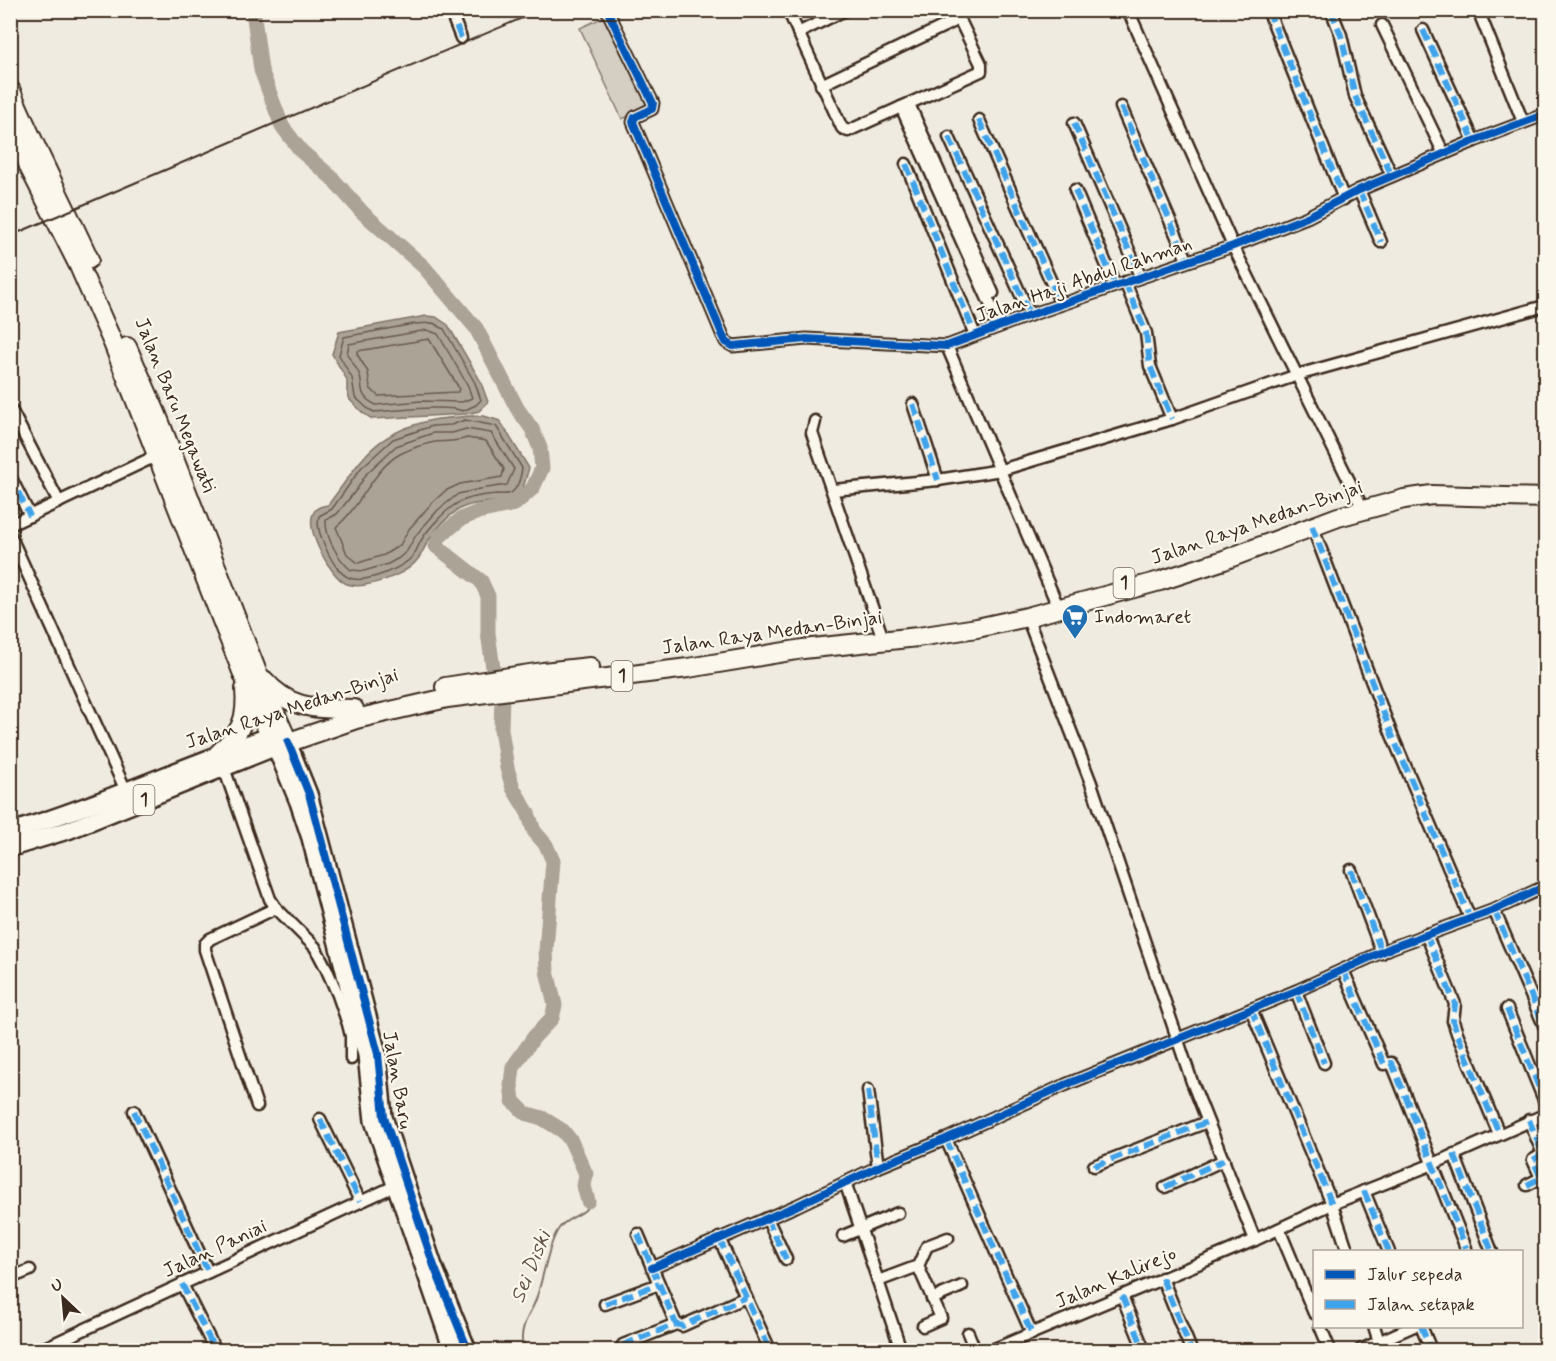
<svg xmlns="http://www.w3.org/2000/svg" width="1556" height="1361" font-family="Mynerve,sans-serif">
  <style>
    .green { fill: #d5cec3; stroke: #887c70; stroke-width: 1.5 }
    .water { fill: #aca397; stroke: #7f7367; stroke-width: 1.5 }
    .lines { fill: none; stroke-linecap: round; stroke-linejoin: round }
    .shore { stroke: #685a4e; stroke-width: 1.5 }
    .stream { stroke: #7f7367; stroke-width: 2 }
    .river { stroke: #aca397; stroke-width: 15 }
    .street-casing { stroke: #3b2a1e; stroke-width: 15 }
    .secondary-casing { stroke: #3b2a1e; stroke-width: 20 }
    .primary-casing { stroke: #3b2a1e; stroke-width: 21 }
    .highway-casing { stroke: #3b2a1e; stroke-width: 22 }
    .street { stroke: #fbf7ec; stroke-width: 10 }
    .secondary { stroke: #fbf7ec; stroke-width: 15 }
    .primary { stroke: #fbf7ec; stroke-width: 16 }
    .highway { stroke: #fbf7ec; stroke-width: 18 }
    .rail { stroke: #3b2a1e; stroke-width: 2 }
    .quiet { stroke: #3fa3ea; stroke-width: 6; stroke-dasharray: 12 6; stroke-linecap: butt }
    .cycleway-casing { stroke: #fbf7ec; stroke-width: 11 }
    .cycleway { stroke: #0057b8; stroke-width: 8 }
    .labels { text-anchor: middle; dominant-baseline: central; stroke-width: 4.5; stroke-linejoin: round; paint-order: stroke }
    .shield { fill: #fbf7ec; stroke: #75685c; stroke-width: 1.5 }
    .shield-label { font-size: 18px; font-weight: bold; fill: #3b2a1e }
    .street-label { font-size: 20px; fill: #3b2a1e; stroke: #fbf7ec }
    .poi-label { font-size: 20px; fill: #3b2a1e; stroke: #fbf7ec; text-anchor: start }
    .water-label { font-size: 21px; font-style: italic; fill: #635448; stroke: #fbf7ec }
  </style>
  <rect width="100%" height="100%" fill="#f0ebe0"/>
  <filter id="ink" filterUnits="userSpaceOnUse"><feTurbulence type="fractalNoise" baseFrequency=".0167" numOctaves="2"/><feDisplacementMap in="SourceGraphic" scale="12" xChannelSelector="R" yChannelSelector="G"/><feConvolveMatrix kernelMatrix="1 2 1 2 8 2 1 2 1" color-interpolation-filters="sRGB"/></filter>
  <g filter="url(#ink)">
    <!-- green -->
    <path class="green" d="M606 16 649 107 622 119 580 28Z"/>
    <!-- water -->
    <g class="water">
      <path d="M426 316 436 317 448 325 480 380 488 402 479 411 466 414 372 419 363 413 350 400 347 391V380L332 354 339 332Z"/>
      <path d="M470 416H484L500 421 529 468C526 477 524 491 516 497 507 504 475 499 458 510 447 517 434 531 427 543 424 548 422 554 418 559 408 573 382 582 365 585 360 586 353 586 347 584 331 578 305 530 313 514 316 507 322 506 328 505 362 461 369 436 428 421 441 417 456 418 470 416Z"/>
    </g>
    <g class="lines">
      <!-- shore -->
      <g class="shore">
        <path d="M433 323 444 329 475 383 481 400 476 405 463 411C446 404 395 411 374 412L367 408 355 397 352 378 339 355 344 337 414 324Z"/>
        <path d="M427 330 438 334 468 386 472 398 462 402 421 401 376 405C359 397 363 390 360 376 357 368 351 361 347 354L349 344Z"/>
        <path d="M429 339 459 388 458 392 378 396 370 388 368 372 357 354 358 351Z"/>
        <path d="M465 420 496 426 522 468C521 476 518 488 511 493 507 495 502 494 497 494 483 495 465 497 453 506 442 514 429 528 422 539 418 545 417 551 413 556 403 568 365 584 350 578 339 574 332 561 327 551 322 539 316 528 319 516L332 509 361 468 393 439 432 426 451 425Z"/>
        <path d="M466 429 491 433 514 469 507 485 480 489 458 494 438 510 416 535 407 551 399 558 388 564 364 571 351 570C338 559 325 537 326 520L337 514 357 489 367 473 396 446 433 433H452Z"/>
        <path d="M467 438 486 441 504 469 502 477 460 484 445 491 432 503 409 529 400 545 384 555 358 563 347 554 336 527C360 508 374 468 400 454 410 449 424 444 435 442 446 441 456 442 467 438Z"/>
      </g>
      <!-- stream -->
      <path class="stream" d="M530 1350 522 1341C521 1325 529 1316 535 1302 543 1282 548 1242 560 1227 566 1219 579 1216 586 1209L588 1201"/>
      <!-- river -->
      <path class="river" d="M253 10 261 70 282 126 301 151 331 177 362 212 424 267 476 328 517 408 532 429 540 448 542 468 533 488 515 504 478 512 461 519 439 537 436 546 481 581 488 596V633L493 668 502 696 501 729 507 768 513 788 528 813 534 831 546 845 553 861 546 950 547 971 555 1005 552 1018 534 1037 513 1067 511 1084 513 1101 525 1113 542 1118 563 1131 571 1141 586 1174 584 1186 588 1201"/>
      <!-- street casing -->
      <g class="street-casing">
        <g id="street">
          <path d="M450 10 461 38"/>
          <path d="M607 10 653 103 652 109 635 117 633 122 723 336 726 342 733 346 806 339 947 346 1030 315 1233 246 1307 217 1359 190 1474 141 1546 114"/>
          <path d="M788 10 842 128 848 131 981 71V64L955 10"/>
          <path d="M1128 10 1233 246 1363 509"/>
          <path d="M1268 10 1344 199"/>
          <path d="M1331 10 1341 35 1355 96 1392 176"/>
          <path d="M1478 10 1523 122"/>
          <path d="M1382 25 1444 154"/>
          <path d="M1423 30 1474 141"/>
          <path d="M798 33 845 10"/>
          <path d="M821 85 959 19"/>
          <path d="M909 104 993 293"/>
          <path d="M901 107 1000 326"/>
          <path d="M1121 107 1187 260"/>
          <path d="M979 120 1061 304"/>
          <path d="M1074 123 1140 276"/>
          <path d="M949 137 1030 315"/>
          <path d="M906 164 975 335"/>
          <path d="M1075 190 1115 285"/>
          <path d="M1359 190 1381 242"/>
          <path d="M1125 282 1146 333 1150 366 1172 419"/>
          <path d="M947 346 1056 602"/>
          <path d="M913 404 938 480"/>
          <path d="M10 408 59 502"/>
          <path d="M815 421 812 433 881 633"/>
          <path d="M10 476 30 516"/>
          <path d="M833 490 938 480 1001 470 1172 419 1297 375 1541 307"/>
          <path d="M10 525 158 455"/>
          <path d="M1312 526 1392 735 1470 918"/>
          <path d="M10 535 126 791"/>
          <path d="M1027 617 1091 783 1192 1082 1255 1240"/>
          <path d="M224 768 270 899 276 908 315 947 326 968 338 995 348 1024 351 1036V1059"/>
          <path d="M1351 870 1382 953"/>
          <path d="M1494 910 1546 1030"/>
          <path d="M1426 934 1455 1004 1453 1021 1457 1033 1499 1134"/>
          <path d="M1343 970 1384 1064 1391 1063 1394 1068 1466 1248"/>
          <path d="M1296 991 1324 1063"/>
          <path d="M1251 1009 1332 1204 1348 1252"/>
          <path d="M1507 1009 1546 1105"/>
          <path d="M868 1090 878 1167"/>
          <path d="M257 1106 205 950V944L210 939 276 908"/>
          <path d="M134 1111 208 1272"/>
          <path d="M320 1119 360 1201"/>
          <path d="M1529 1120 1543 1154 1533 1160 1546 1189"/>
          <path d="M946 1139 1032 1334"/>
          <path d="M1454 1154 1492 1252"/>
          <path d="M1094 1166 1207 1122"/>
          <path d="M845 1182 901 1350"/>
          <path d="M1527 1185 1541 1178"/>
          <path d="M1165 1187 1224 1160"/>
          <path d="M1364 1191 1389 1252"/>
          <path d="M767 1218 786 1259"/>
          <path d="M1279 1229 1314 1313"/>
          <path d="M638 1234 676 1324"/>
          <path d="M843 1236 898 1213"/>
          <path d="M719 1238 770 1350"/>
          <path d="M918 1266 941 1318 923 1326"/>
          <path d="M652 1268 796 1206 878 1167 946 1139 1065 1085 1296 991 1393 947 1494 910 1546 886"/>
          <path d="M10 1278 30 1270"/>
          <path d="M1162 1278 1191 1350"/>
          <path d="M878 1281 918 1266 927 1246 948 1238"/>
          <path d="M182 1284 215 1350"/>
          <path d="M1122 1296 1144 1350"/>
          <path d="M932 1299 962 1286"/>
          <path d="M605 1304 659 1284"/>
          <path d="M1320 1326 1330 1350"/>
          <path d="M1374 1326 1379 1342"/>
          <path d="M1421 1326 1431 1350"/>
          <path d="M968 1333 975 1350"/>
          <path d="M623 1345 676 1324 682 1326 746 1297"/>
          <path d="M40 1350 399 1184"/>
          <path d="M992 1350 1255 1240 1332 1204 1433 1164 1546 1114"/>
          <path d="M1360 1350 1414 1326"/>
        </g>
      </g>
      <!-- secondary casing -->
      <g class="secondary-casing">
        <g id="secondary">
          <path d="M288 742 309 794 378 1054 384 1117 434 1266 468 1350"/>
          <path d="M275 747 298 802 310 838 359 1029 366 1055 373 1121 452 1350"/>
        </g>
      </g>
      <!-- primary casing -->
      <g class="primary-casing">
        <g id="primary">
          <path d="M10 832C99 805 183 766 270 736"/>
          <path d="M10 848 69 830 275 747"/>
        </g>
      </g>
      <!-- highway casing -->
      <g class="highway-casing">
        <g id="highway">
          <path d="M10 89C34 147 63 202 89 259"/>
          <path d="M10 118 30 169 79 266 113 343 243 674 275 747 356 719 447 698 688 668 803 649 918 637 977 628 1027 617 1160 581 1224 560 1338 517 1404 499 1432 495 1546 498"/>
          <path d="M127 347 157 415 257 672 288 742"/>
          <path d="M264 680C291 711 317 708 354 709"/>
          <path d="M445 687 543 672 590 667"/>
          <path d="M217 755C240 733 248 721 245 689"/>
        </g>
      </g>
      <!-- street -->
      <use href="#street" class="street"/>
      <!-- secondary -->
      <use href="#secondary" class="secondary"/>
      <!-- primary -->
      <use href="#primary" class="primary"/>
      <!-- highway -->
      <use href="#highway" class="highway"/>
      <!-- rail -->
      <path class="rail" d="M10 236 541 10"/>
      <!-- quiet -->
      <g class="quiet">
        <path d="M450 10 461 38"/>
        <path d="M1268 10 1344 199"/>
        <path d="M1331 10 1341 35 1355 96 1392 176"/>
        <path d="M1423 30 1474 141"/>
        <path d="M1121 107 1187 260"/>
        <path d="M979 120 1061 304"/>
        <path d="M1074 123 1140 276"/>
        <path d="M949 137 1030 315"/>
        <path d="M906 164 975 335"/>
        <path d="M1075 190 1115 285"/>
        <path d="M1359 190 1381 242"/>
        <path d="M1125 282 1146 333 1150 366 1172 419"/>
        <path d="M913 404 938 480"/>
        <path d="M10 476 30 516"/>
        <path d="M1312 526 1392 735 1470 918"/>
        <path d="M1351 870 1382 953"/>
        <path d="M1494 910 1546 1030"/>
        <path d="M1426 934 1455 1004 1453 1021 1457 1033 1499 1134"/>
        <path d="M1343 970 1384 1064 1391 1063 1394 1068 1466 1248"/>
        <path d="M1296 991 1324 1063"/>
        <path d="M1251 1009 1332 1204"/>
        <path d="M1507 1009 1546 1105"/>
        <path d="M868 1090 878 1167"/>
        <path d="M134 1111 208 1272"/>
        <path d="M320 1119 360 1201"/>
        <path d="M1529 1120 1543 1154 1533 1160 1546 1189"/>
        <path d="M946 1139 1032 1334"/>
        <path d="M1454 1154 1492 1252"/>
        <path d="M1094 1166 1207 1122"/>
        <path d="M1527 1185 1541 1178"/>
        <path d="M1165 1187 1224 1160"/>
        <path d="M1364 1191 1389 1252"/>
        <path d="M767 1218 786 1259"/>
        <path d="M638 1234 676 1324"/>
        <path d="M719 1238 770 1350"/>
        <path d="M1162 1278 1191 1350"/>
        <path d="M182 1284 215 1350"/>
        <path d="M1122 1296 1144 1350"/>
        <path d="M605 1304 659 1284"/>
        <path d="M1421 1326 1431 1350"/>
        <path d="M623 1345 676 1324 682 1326 746 1297"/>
        <path d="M1370 1346 1372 1350"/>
      </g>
      <!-- cycleway casing -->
      <g class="cycleway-casing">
        <g id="cycleway">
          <path d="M607 10 653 103 652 109 635 117 633 122 723 336 726 342 733 346 806 339 947 346 1030 315 1233 246 1307 217 1359 190 1474 141 1546 114"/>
          <path d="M288 742 309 794 378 1054 384 1117 434 1266 468 1350"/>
          <path d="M652 1268 796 1206 878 1167 946 1139 1065 1085 1296 991 1393 947 1494 910 1546 886"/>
        </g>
      </g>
      <!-- cycleway -->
      <use href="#cycleway" class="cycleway"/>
    </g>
  </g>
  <!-- icons -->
  <defs>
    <g id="supermarket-pin" transform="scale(1.35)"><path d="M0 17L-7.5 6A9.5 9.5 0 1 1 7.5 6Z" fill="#1f6fb2" stroke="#fbf7ec"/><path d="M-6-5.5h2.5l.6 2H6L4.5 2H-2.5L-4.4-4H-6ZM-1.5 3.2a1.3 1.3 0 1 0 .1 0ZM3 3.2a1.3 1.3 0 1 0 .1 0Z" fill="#fff"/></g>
  </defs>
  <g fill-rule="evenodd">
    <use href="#supermarket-pin" x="1075" y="617"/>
  </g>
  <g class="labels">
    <!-- shield labels -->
    <g class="shield">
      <rect x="1113.5" y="568" width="21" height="30" rx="4.5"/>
      <rect x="611.5" y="661" width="21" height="30" rx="4.5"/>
      <rect x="133.5" y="785" width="21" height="30" rx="4.5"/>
    </g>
    <g class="shield-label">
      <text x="1124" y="583">1</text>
      <text x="622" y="676">1</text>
      <text x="144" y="800">1</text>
    </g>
    <!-- street labels -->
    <g class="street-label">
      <text transform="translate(1084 280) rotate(-19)">Jalan Haji Abdul Rahman</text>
      <text transform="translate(175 405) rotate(68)">Jalan Baru Megawati</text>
      <text transform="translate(1257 523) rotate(-19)">Jalan Raya Medan-Binjai</text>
      <text transform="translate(772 633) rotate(-8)">Jalan Raya Medan-Binjai</text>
      <text transform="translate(292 709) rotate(-18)">Jalan Raya Medan-Binjai</text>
      <text transform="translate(397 1080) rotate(80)">Jalan Baru</text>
      <text transform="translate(215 1249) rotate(-25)">Jalan Paniai</text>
      <text transform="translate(1116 1278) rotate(-23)">Jalan Kalirejo</text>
    </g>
    <!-- poi labels -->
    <g class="poi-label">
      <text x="1094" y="617">Indomaret</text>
    </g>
    <!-- water labels -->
    <g class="water-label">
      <text transform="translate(531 1267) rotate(-68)">Sei Diski</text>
    </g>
  </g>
  <!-- margin -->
  <rect width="1556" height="1361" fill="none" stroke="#fbf7ec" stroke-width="36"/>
  <rect x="18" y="18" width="1520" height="1325" fill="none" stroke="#3b2a1e" stroke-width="2" filter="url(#ink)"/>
  <!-- legend -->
  <rect x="1313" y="1250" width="210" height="78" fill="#fbf7ec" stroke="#aea59a" stroke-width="1.5"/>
  <rect x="1325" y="1270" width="30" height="9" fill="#0057b8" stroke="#aea59a" stroke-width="1.5"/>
  <text x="1367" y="1280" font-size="18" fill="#3b2a1e">Jalur sepeda</text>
  <rect x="1325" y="1300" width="30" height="9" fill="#3fa3ea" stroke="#aea59a" stroke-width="1.5"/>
  <text x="1367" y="1310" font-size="18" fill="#3b2a1e">Jalan setapak</text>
  <!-- north arrow -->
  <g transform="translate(63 1298) rotate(334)" stroke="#fbf7ec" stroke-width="4.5" paint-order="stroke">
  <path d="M0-4.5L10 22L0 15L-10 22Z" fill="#3b2a1e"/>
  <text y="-9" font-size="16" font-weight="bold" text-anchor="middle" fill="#3b2a1e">U</text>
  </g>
</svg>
